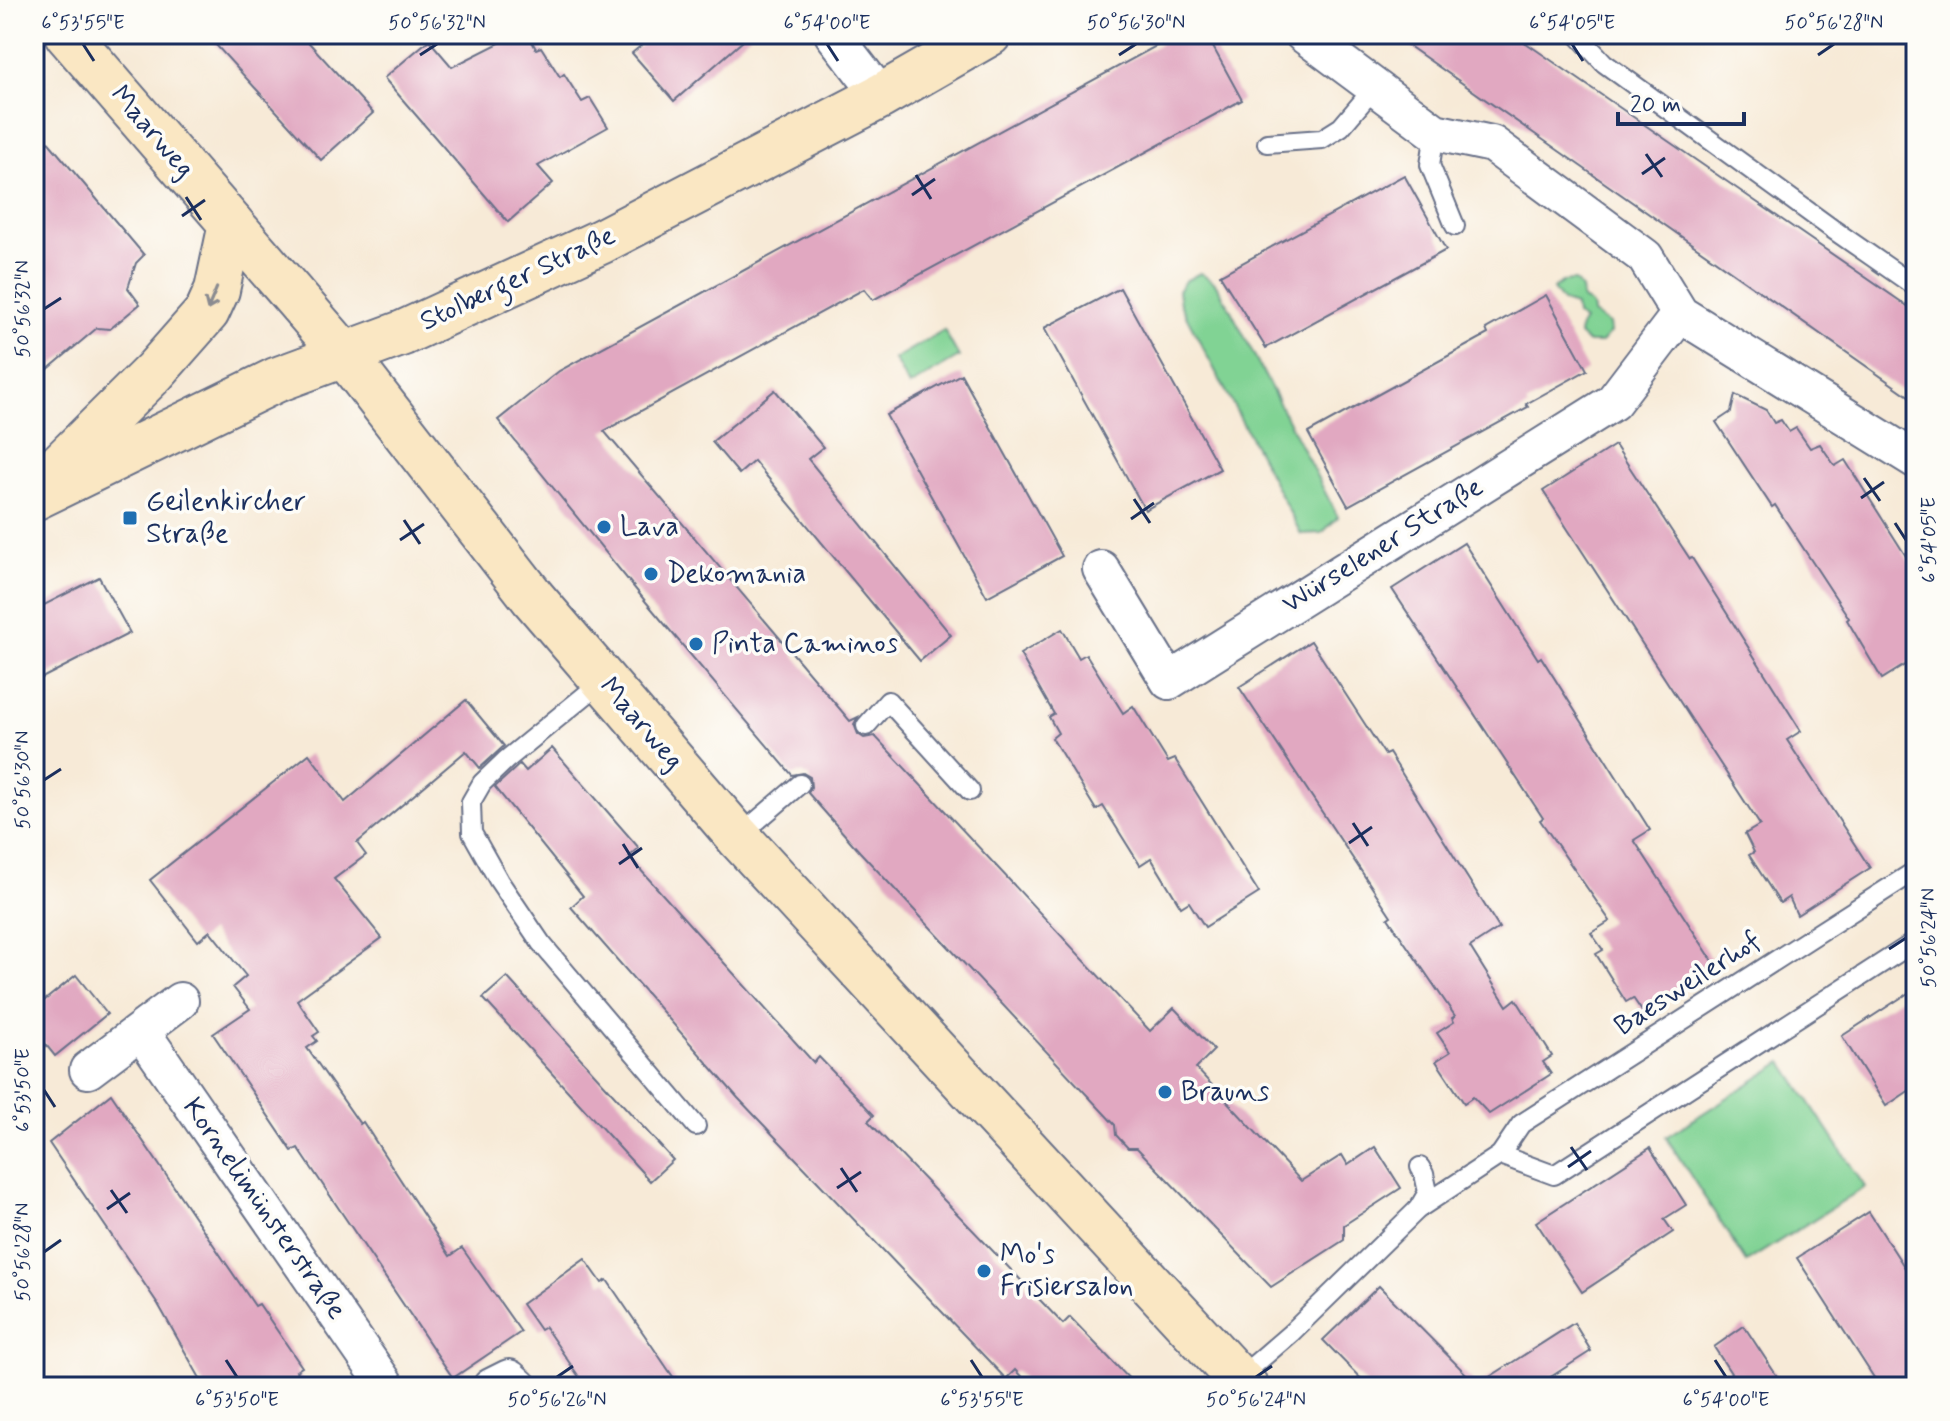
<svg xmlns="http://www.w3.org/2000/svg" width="1950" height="1421" font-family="Mynerve,sans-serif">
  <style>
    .green { fill: #81d394; stroke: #4e8179; stroke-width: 2 }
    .building { fill: #e1a8c1 }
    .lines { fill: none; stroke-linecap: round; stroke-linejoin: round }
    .lane-casing { stroke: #687088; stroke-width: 22 }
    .street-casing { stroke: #687088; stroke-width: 40 }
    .secondary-casing { stroke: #687088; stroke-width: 48 }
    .lane { stroke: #fff; stroke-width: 18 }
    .street { stroke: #fff; stroke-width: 36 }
    .secondary { stroke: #fae7c3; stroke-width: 44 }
    .oneway { stroke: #8a8b90 }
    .ticks { fill: none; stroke: #1b2f5e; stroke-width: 3 }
    .poi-dot { fill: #1f6fb2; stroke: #fdfcf7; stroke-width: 3 }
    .labels { text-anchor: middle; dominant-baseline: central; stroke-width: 7; stroke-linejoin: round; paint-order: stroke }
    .street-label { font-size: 28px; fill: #1b2f5e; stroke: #fdfcf7 }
    .poi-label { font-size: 28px; fill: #1b2f5e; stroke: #fdfcf7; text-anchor: start }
    .neatline { fill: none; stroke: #1b2f5e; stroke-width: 3 }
    .ticks-label { font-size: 20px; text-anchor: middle; fill: #1b2f5e }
  </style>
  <rect width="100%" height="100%" fill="#fdfcf7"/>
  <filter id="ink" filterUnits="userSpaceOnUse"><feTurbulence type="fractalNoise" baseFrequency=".0125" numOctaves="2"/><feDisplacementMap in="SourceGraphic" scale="16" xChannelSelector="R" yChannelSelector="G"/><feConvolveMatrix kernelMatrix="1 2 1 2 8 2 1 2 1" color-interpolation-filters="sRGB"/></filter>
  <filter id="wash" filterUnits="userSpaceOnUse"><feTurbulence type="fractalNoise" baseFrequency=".006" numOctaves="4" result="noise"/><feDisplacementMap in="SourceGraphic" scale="32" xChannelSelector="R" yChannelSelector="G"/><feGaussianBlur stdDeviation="1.8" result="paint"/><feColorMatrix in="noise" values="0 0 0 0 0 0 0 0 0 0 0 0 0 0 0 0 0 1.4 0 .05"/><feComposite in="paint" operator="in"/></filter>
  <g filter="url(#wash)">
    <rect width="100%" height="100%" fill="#f7ead7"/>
    <!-- green -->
    <g class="green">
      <path d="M1200 273 1215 283 1226 301 1338 517 1322 533 1301 534 1180 304 1178 291 1185 281Z"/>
      <path d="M1575 281 1581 289 1582 299C1590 302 1593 305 1593 314L1609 324 1610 333 1601 343H1588L1579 335 1580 327 1584 321 1576 315 1575 306 1562 302 1553 289 1562 282Z"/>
      <path d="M944 330 959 357 909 386 894 359Z"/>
      <path d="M1783 1062 1865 1187 1746 1262 1666 1137Z"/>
    </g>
    <g id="blocks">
      <!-- building -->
      <g class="building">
        <path d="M206 34H301L373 113 321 160Z"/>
        <path d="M517 34H528L536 49 541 47 560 77 564 74 582 102 590 98 608 127 538 166 553 183 508 222 384 78 429 40 452 67Z"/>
        <path d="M655 34H751L674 101 632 53Z"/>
        <path d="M1178 34H1206L1242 100 873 300 864 289 604 431 850 721 858 717 854 724 858 734 864 738 875 736 1150 1031 1174 1008 1214 1050 1196 1068 1301 1181 1342 1155 1348 1165 1375 1147 1401 1188 1344 1225V1240L1271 1287 1137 1148H1128L1116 1135 1115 1125 860 852 808 793 811 787 810 777 803 773 792 775 646 602 498 420 559 371Z"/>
        <path d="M1392 34H1513L1916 312V401Z"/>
        <path d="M34 125 144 255 136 263 128 288 140 304 110 329 97 328 34 381Z"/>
        <path d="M1404 175 1446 250 1266 348 1220 275Z"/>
        <path d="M1120 288 1220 469 1145 510 1044 328Z"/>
        <path d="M1546 295 1587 370 1526 404 1528 407 1348 506 1308 433 1488 334 1486 329Z"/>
        <path d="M961 374 1062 556 987 597 886 415Z"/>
        <path d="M775 390 823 447 808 459 951 635 920 661 754 461 739 474 712 442Z"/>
        <path d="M1735 395 1766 410 1774 423 1781 420 1789 432 1796 428 1810 448 1820 444 1835 466 1845 460 1916 572V658L1882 679 1847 620 1849 618 1775 505 1772 507 1716 422 1731 412Z"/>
        <path d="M1615 445 1690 559 1692 558 1801 731 1787 740 1870 868 1797 915 1789 897 1780 903 1749 855 1754 852 1745 834 1760 825 1543 491Z"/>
        <path d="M1464 543 1538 659 1541 657 1650 830 1634 840 1716 966 1644 1014 1633 998 1626 1002 1596 954 1603 950 1591 933 1610 921 1540 820 1543 818 1392 589Z"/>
        <path d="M99 577 130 633 34 682V610Z"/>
        <path d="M1062 629 1079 658 1086 654 1123 713 1133 706 1168 762 1175 759 1259 893 1205 927 1189 902 1181 907 1151 858 1140 865 1103 806 1096 810 1052 738 1058 733 1049 717 1054 714 1020 654Z"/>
        <path d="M1311 641 1385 755 1389 753 1499 928 1470 947 1507 1006 1516 999 1552 1056 1543 1062 1551 1074 1489 1114 1473 1097 1464 1103 1436 1061 1450 1052 1437 1033 1454 1022 1452 1018 1455 1016 1388 918 1391 916 1239 687Z"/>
        <path d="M466 700 504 746 480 768 466 751 357 843 366 855 334 879 382 938 297 1000 319 1032 313 1036 317 1041 307 1048 360 1124 363 1122 450 1256 462 1248 521 1332 453 1378 298 1148 292 1151 213 1034 250 1009 233 987 246 976 210 931 198 941 150 880 309 754 345 802Z"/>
        <path d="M552 748 639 848 629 857 814 1063 819 1057 874 1115 868 1121 1063 1324 1070 1317 1137 1387H1031L1015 1370 1006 1379 738 1098 571 907 583 896 495 787 520 764 526 771Z"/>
        <path d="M76 975 107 1014 55 1056 34 1030V1009Z"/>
        <path d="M507 977 673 1160 650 1181 483 998Z"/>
        <path d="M1916 988V1086L1886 1106 1842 1036Z"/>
        <path d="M111 1094 255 1306 259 1304 302 1367 296 1371 307 1387H205L158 1304 49 1143Z"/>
        <path d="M1650 1148 1686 1205 1664 1219 1673 1232 1582 1292 1536 1222Z"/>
        <path d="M1869 1212 1916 1285V1387H1880L1797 1258Z"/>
        <path d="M585 1259 602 1283 607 1280 680 1387H586L545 1327 540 1330 522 1304Z"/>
        <path d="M1379 1286 1477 1385 1574 1323 1591 1351 1535 1387H1369L1323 1340Z"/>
        <path d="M1744 1326 1784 1387H1740L1714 1347Z"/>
      </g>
    </g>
  </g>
  <g filter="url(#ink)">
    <use href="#blocks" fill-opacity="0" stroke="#687088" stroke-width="2"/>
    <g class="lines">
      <!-- lane casing -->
      <g class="lane-casing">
        <g id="lane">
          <path d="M1577 34 1604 63 1831 228 1916 287"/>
          <path d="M1435 132 1430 165 1455 226"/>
          <path d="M1267 143 1322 139 1341 127 1375 87"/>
          <path d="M604 680 506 760 482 783 471 802 472 833 499 881 541 943 696 1126"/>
          <path d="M866 726 888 701 970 791"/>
          <path d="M738 837 800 784"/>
          <path d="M1500 1155 1554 1175 1916 941"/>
          <path d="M1418 1209 1500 1155 1521 1124 1915 871 1916 873"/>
          <path d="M1239 1378 1291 1333 1418 1209 1428 1192 1424 1174 1420 1167"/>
        </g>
      </g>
      <!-- street casing -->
      <g class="street-casing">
        <g id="street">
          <path d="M833 34 881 96"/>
          <path d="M1303 34 1435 132 1492 144 1645 257 1680 314 1916 460"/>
          <path d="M1101 569 1169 681 1613 402 1680 314"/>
          <path d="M141 1031 387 1387"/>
          <path d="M88 1070 180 1001"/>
          <path d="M491 1387 509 1378 519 1387"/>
        </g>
      </g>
      <!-- secondary casing -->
      <g class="secondary-casing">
        <g id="secondary">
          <path d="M67 34 343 353 533 598 738 837 1246 1387"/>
          <path d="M48 477 155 371 207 312 217 290 231 224"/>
          <path d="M34 498 276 380 403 333 602 241 881 96 989 34"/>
        </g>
      </g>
      <!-- lane -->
      <use href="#lane" class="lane"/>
      <!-- street -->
      <use href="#street" class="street"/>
      <!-- secondary -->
      <use href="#secondary" class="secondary"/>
    </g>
    <!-- one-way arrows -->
    <defs><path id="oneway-shaft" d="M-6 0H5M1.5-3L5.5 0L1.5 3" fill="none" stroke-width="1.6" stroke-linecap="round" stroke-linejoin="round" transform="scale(2)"/></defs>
    <use class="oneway" href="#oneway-shaft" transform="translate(212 299) rotate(113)"/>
  </g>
  <!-- ticks -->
  <path class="ticks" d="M83 44 94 61M827 44 838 61M1572 44 1583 61M420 55 437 44M1119 55 1136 44M1818 55 1834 44M1646 154 1662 177M1642 174 1665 158M916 175 931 199M912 195 935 179M186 197 201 220M182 216 205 200M44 309 61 298M1864 478 1880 501M1861 498 1884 482M1134 499 1150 523M1131 519 1154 503M404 520 420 544M1895 523 1906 540M400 540 424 524M44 780 61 769M1353 823 1368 846M1349 843 1372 827M623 844 638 868M619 864 642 848M1889 949 1906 938M44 1090 55 1107M1571 1147 1587 1170M1568 1167 1591 1151M841 1168 857 1192M837 1188 861 1172M111 1190 127 1213M107 1209 130 1193M44 1252 61 1240M226 1360 237 1377M971 1360 982 1377M1715 1360 1726 1377M557 1377 573 1366M1256 1377 1272 1366"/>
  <!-- markers -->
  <g class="poi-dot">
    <rect x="122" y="510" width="16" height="16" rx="4"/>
    <circle cx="604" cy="527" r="8"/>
    <circle cx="651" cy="574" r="8"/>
    <circle cx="696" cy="644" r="8"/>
    <circle cx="1165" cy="1092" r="8"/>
    <circle cx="984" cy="1271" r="8"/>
  </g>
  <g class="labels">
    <!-- street labels -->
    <g class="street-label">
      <text transform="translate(152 132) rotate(49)">Maarweg</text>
      <text transform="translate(518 279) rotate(-25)">Stolberger Straße</text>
      <text transform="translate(1383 546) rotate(-32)">Würselener Straße</text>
      <text transform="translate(641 724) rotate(49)">Maarweg</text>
      <text transform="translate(1688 984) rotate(-33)">Baesweilerhof</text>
      <text transform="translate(264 1209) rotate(55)">Kornelimünsterstraße</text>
    </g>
    <!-- poi labels -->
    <g class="poi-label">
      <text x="146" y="502">Geilenkircher<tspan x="146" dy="32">Straße</tspan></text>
      <text x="620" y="527">Lava</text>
      <text x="667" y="574">Dekomania</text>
      <text x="712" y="644">Pinta Caminos</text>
      <text x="1181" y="1092">Brauns</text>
      <text x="1000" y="1255">Mo's<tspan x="1000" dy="32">Frisiersalon</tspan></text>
    </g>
  </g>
  <!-- margin -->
  <rect width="1950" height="1421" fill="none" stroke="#fdfcf7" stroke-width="88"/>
  <!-- scale -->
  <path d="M1618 112v12h126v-12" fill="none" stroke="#1b2f5e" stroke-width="4"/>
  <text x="1630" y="112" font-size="24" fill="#1b2f5e" stroke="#fdfcf7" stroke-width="6" paint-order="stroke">20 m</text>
  <rect x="44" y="44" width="1862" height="1333" class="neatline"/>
  <g class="ticks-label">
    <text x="83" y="29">6°53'55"E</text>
    <text x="437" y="29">50°56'32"N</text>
    <text x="827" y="29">6°54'00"E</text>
    <text x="1136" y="29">50°56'30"N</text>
    <text x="1572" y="29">6°54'05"E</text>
    <text x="1834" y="29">50°56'28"N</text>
    <text transform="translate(22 309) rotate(-90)" y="7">50°56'32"N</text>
    <text transform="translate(1928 540) rotate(-90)" y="7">6°54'05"E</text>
    <text transform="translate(22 780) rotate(-90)" y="7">50°56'30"N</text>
    <text transform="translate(1928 938) rotate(-90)" y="7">50°56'24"N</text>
    <text transform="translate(22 1090) rotate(-90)" y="7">6°53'50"E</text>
    <text transform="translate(22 1252) rotate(-90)" y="7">50°56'28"N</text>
    <text x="237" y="1406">6°53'50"E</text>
    <text x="557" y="1406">50°56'26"N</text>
    <text x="982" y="1406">6°53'55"E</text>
    <text x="1256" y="1406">50°56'24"N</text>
    <text x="1726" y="1406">6°54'00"E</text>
  </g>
</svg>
